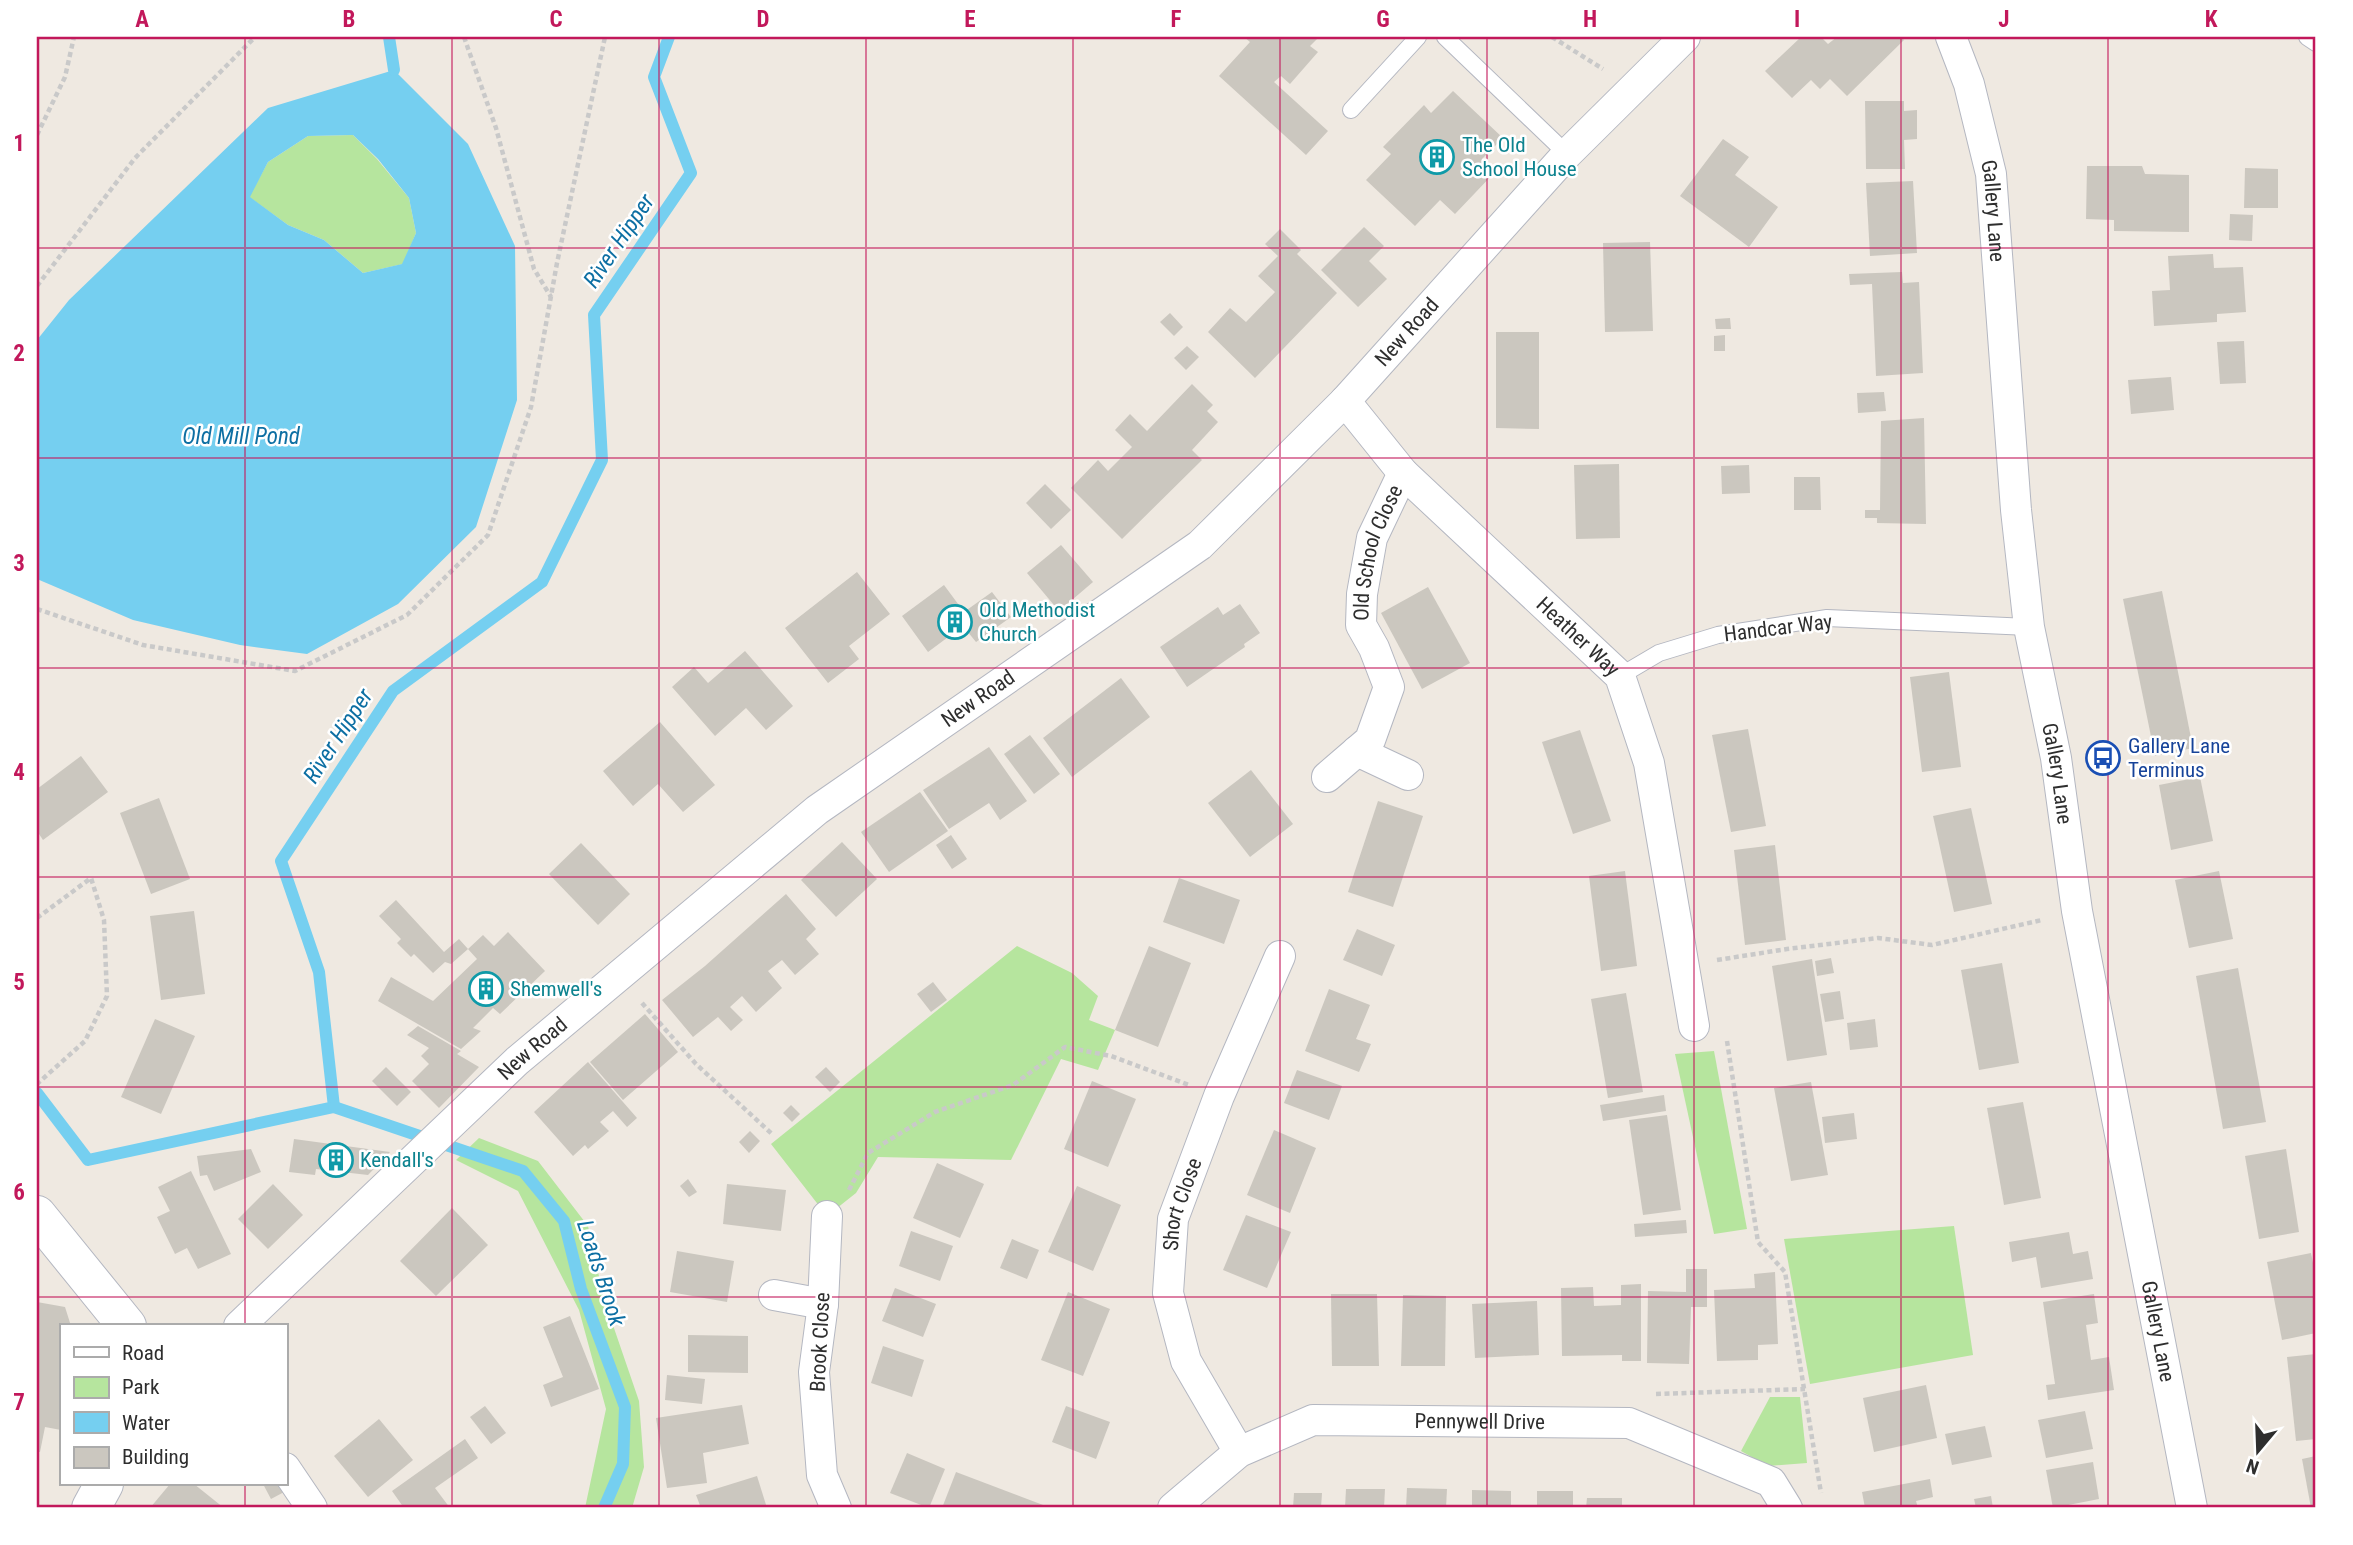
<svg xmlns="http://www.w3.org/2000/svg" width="2353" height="1545" font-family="'Roboto Condensed',sans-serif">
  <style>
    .green { fill: #b6e59e }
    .water { fill: #75cff0; fill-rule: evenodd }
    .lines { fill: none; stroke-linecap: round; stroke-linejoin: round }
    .stream { stroke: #75cff0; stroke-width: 12 }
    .building { fill: #cbc7bf }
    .service-casing { stroke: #b4b7c1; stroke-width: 18 }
    .minor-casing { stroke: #b4b7c1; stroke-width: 32 }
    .tertiary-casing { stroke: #b4b7c1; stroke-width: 40 }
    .path { stroke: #c9c9c9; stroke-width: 4.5; stroke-dasharray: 5 3.5; stroke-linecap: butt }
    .service { stroke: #fff; stroke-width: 16 }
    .minor { stroke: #fff; stroke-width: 30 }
    .tertiary { stroke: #fff; stroke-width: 38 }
    .grid { fill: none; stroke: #c2185b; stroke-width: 2; stroke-opacity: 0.55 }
    .labels { text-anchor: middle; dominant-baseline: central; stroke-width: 5; stroke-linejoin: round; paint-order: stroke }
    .culture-label { font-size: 21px; fill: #0d838f; stroke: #fff; text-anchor: start }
    .street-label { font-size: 21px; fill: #2e2e2e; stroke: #fff }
    .transit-label { font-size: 21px; fill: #164399; stroke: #fff; text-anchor: start }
    .water-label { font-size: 23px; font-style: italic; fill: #0d6fa3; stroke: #fff }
    .neatline { fill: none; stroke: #c2185b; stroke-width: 2.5 }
    .grid-label { font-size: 23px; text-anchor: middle; font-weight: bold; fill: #c2185b }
  </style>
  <rect width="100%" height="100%" fill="#efe9e1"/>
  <!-- green -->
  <g class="green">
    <path d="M353 135 377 159 409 198 416 233 403 264 363 273 324 240 288 225 249 197 268 162 308 136Z"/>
    <path d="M1017 946 1072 973 1098 996 1089 1020 1115 1030 1098 1070 1061 1059 1011 1160 878 1157 856 1193 827 1216 771 1144Z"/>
    <path d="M1714 1051 1747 1229 1714 1234 1675 1054Z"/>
    <path d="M479 1138 538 1161 588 1226 604 1299 639 1401 644 1467 632 1508H585L606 1409 579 1310 518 1191 456 1160Z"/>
    <path d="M1954 1226 1973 1355 1810 1384 1784 1239Z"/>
    <path d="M1770 1397H1800L1807 1463 1768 1466 1741 1451Z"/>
  </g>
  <!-- water -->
  <path class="water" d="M394 70 468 144 515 246 517 400 476 527 398 604 307 654 240 645 133 620 37 579V340L69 300 268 108ZM353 135 378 159 409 198 416 233 402 264 363 273 324 240 288 225 250 197 268 162 308 136Z"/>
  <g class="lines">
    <!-- stream -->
    <g class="stream">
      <path d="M389 37 394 70"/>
      <path d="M37 1093 88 1160 334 1107 319 972 281 861 393 691 542 582 602 460 594 315 691 173 654 77 669 37"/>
      <path d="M334 1107 523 1171 564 1221 581 1289 625 1407 623 1464 604 1508"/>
    </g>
  </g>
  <!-- building -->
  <g class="building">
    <path d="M1244 37H1319L1310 46 1318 52 1290 84 1281 76 1274 82 1328 131 1306 155 1219 76 1250 42Z"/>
    <path d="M1801 37H1821L1828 44 1837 37H1901L1904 40 1847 96 1830 79 1820 89 1811 80 1792 98 1765 71Z"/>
    <path d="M1453 91 1503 138 1482 159 1495 172 1455 214 1440 200 1415 226 1366 180 1391 154 1383 147 1424 105 1431 113Z"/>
    <path d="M1865 101H1904V111L1917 110V139L1904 140 1905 169H1866Z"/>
    <path d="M1723 139 1749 157 1735 175 1778 207 1749 247 1680 196Z"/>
    <path d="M2087 166H2142L2145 174 2189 175V232L2114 231V220L2086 219Z"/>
    <path d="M2245 168 2278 169V208H2244Z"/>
    <path d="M1913 181 1917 253 1870 256 1866 183Z"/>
    <path d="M2230 214 2253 215 2252 241 2229 240Z"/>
    <path d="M1364 227 1384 246 1369 261 1387 279 1358 307 1321 270Z"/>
    <path d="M1280 229 1301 250 1297 254 1337 293 1255 378 1208 332 1230 308 1246 322 1275 292 1258 276 1278 256 1265 244Z"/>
    <path d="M1650 242 1653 331 1605 332 1603 243Z"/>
    <path d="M2213 254 2214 268 2243 267 2246 312 2217 314V322L2154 326 2152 291 2170 290 2168 256Z"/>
    <path d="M1902 272 1903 283 1919 282 1923 373 1876 376 1872 284 1850 285 1849 274Z"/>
    <path d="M1170 313 1183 327 1174 336 1160 322Z"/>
    <path d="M1730 318 1731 329H1716L1715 319Z"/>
    <path d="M1496 332H1539V429L1496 428Z"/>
    <path d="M1725 335V351H1714V336Z"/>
    <path d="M2244 341 2246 383 2220 384 2217 342Z"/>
    <path d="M1187 346 1199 357 1186 370 1174 358Z"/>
    <path d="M2171 377 2174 410 2131 414 2128 380Z"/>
    <path d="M1192 384 1213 405 1207 411 1218 422 1192 450 1202 460 1122 539 1071 488 1098 460 1108 471 1132 447 1115 430 1130 414 1147 431Z"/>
    <path d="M1884 392 1886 411 1858 413 1857 393Z"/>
    <path d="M1924 418 1926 524 1877 523V518H1865V510H1880L1881 421Z"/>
    <path d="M1619 464 1620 538 1576 539 1574 465Z"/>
    <path d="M1749 465 1750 493 1722 494 1721 466Z"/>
    <path d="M1794 477H1820L1821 510H1794Z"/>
    <path d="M1045 484 1071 510 1051 529 1026 503Z"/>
    <path d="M1061 545 1093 582 1059 611 1027 573Z"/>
    <path d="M857 572 890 614 849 646 859 659 828 683 785 628Z"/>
    <path d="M944 585 964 612 992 592 1011 617 976 642 963 626 928 652 902 616Z"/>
    <path d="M1428 587 1470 663 1422 689 1381 613Z"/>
    <path d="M2162 591 2193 748 2155 756 2123 599Z"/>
    <path d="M1240 604 1260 633 1244 644 1245 647 1187 687 1160 647 1218 607 1223 615Z"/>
    <path d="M745 651 793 706 766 730 746 708 715 736 672 687 694 667 708 683Z"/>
    <path d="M1949 672 1961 767 1922 772 1910 677Z"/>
    <path d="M1121 678 1150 717 1072 777 1043 738Z"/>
    <path d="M660 722 715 785 683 812 658 784 633 806 603 771Z"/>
    <path d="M1748 729 1766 826 1731 832 1712 735Z"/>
    <path d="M1580 730 1611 821 1573 834 1542 742Z"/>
    <path d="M1030 735 1060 774 1034 794 1004 754Z"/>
    <path d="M989 747 1027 801 1000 820 989 803 949 829 923 790Z"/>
    <path d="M81 756 108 792 43 840 37 831V789Z"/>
    <path d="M1251 770 1293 824 1250 857 1208 803Z"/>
    <path d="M2200 777 2213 841 2171 850 2159 785Z"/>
    <path d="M920 792 948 831 889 872 861 832Z"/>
    <path d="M159 798 190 879 151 894 120 813Z"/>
    <path d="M1378 801 1423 816 1393 907 1348 892Z"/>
    <path d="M1971 808 1992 904 1954 912 1933 816Z"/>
    <path d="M951 835 967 859 952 869 936 845Z"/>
    <path d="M842 842 877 879 836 917 801 880Z"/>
    <path d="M581 843 630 894 598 925 549 874Z"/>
    <path d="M1775 845 1786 940 1745 945 1734 850Z"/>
    <path d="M1625 871 1637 966 1601 971 1589 876Z"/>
    <path d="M2219 871 2233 939 2189 948 2175 880Z"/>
    <path d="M1179 878 1240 900 1224 944 1163 922Z"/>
    <path d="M786 894 816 929 806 939 819 954 795 975 782 960 768 971 782 988 756 1012 742 996 730 1007 743 1020 731 1031 718 1017 693 1037 662 1000 705 966Z"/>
    <path d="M396 900 444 952 459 939 468 949 451 964 445 962 433 973 414 954 411 957 397 943 401 939 379 916Z"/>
    <path d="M194 911 205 994 161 1000 150 916Z"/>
    <path d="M1357 929 1395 945 1382 976 1343 960Z"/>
    <path d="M508 932 545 971 500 1014 493 1008 473 1028 481 1031 461 1049 378 1001 391 977 433 1001 477 959 468 949 483 935 494 946Z"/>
    <path d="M1149 946 1191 963 1158 1047 1115 1030Z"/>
    <path d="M1831 958 1834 973 1817 976 1815 961Z"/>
    <path d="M1812 959 1827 1055 1787 1061 1772 966Z"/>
    <path d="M2002 963 2019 1063 1979 1070 1961 970Z"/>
    <path d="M2238 968 2266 1122 2223 1129 2196 976Z"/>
    <path d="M933 982 947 1000 931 1012 917 994Z"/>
    <path d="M1329 989 1370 1005 1356 1039 1371 1044 1359 1072 1305 1051Z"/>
    <path d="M1840 991 1844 1019 1825 1022 1820 994Z"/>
    <path d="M1626 993 1643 1092 1608 1098 1591 999Z"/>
    <path d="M645 1014 678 1052 623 1100 590 1062Z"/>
    <path d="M155 1019 195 1036 161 1114 121 1097Z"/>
    <path d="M1875 1019 1878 1047 1850 1050 1847 1023Z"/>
    <path d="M418 1026 461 1051 457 1054 479 1067 439 1108 412 1081 429 1064 421 1056 429 1048 407 1035Z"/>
    <path d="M588 1062 637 1118 627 1127 613 1111 600 1122 609 1131 588 1149 585 1145 573 1156 534 1112Z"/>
    <path d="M386 1067 411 1092 397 1106 372 1081Z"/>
    <path d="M826 1067 840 1082 830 1092 815 1077Z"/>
    <path d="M1297 1070 1342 1086 1329 1120 1284 1103Z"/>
    <path d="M1092 1081 1136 1099 1108 1167 1064 1149Z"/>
    <path d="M1811 1082 1828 1175 1791 1181 1774 1088Z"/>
    <path d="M1664 1095 1666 1111 1603 1121 1600 1105Z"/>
    <path d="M2023 1102 2041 1198 2004 1205 1987 1108Z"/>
    <path d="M791 1105 800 1114 792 1122 783 1113Z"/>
    <path d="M1854 1113 1857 1139 1825 1143 1822 1117Z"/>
    <path d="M1667 1115 1681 1210 1643 1215 1629 1120Z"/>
    <path d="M1274 1130 1316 1148 1290 1213 1247 1195Z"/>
    <path d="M750 1131 760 1141 749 1153 739 1142Z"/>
    <path d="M294 1139 390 1152 368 1175 316 1169 315 1175 289 1172Z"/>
    <path d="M251 1149 261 1172 214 1191 207 1175 200 1176 197 1156Z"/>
    <path d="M2286 1149 2299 1232 2259 1239 2245 1156Z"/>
    <path d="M937 1163 984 1184 960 1238 913 1218Z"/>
    <path d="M191 1171 231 1254 198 1269 187 1248 175 1254 157 1217 170 1211 158 1187Z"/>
    <path d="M688 1179 697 1192 689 1197 680 1186Z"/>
    <path d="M273 1184 303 1215 268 1249 238 1219Z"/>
    <path d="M727 1184 786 1190 781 1231 723 1224Z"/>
    <path d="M1077 1186 1121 1205 1093 1271 1048 1252Z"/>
    <path d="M452 1208 488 1245 436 1296 400 1261Z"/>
    <path d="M1246 1215 1291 1232 1267 1288 1223 1270Z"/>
    <path d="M1686 1220 1687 1233 1635 1237 1634 1224Z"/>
    <path d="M911 1231 953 1246 940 1281 899 1266Z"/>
    <path d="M2069 1232 2073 1254 2088 1251 2093 1279 2041 1288 2036 1257 2012 1262 2009 1242Z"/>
    <path d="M1012 1239 1039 1250 1027 1279 1000 1268Z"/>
    <path d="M677 1251 734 1261 727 1302 670 1292Z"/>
    <path d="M2311 1253 2316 1278V1333L2282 1340 2267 1262Z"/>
    <path d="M1686 1269H1707V1307H1691L1689 1364 1647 1363 1648 1291 1686 1292Z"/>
    <path d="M1775 1272 1778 1344 1758 1345V1360L1717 1361 1714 1290 1755 1288 1754 1274Z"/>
    <path d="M1641 1284V1361H1622V1355L1562 1356 1561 1288 1593 1287 1594 1306 1621 1305V1285Z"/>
    <path d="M895 1288 936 1304 923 1337 882 1321Z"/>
    <path d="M1068 1292 1110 1309 1083 1376 1041 1360Z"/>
    <path d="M1331 1294H1377L1379 1366H1332Z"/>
    <path d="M2094 1294 2098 1323 2086 1325 2091 1360 2109 1357 2114 1390 2048 1400 2046 1385 2055 1384 2043 1302Z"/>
    <path d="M1403 1295 1446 1296 1445 1366H1401Z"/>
    <path d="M1537 1301 1539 1355 1475 1358 1472 1304Z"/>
    <path d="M37 1302 65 1307 71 1326H61V1430L45 1427 40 1452H37Z"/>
    <path d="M570 1316 599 1389 551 1407 543 1385 563 1377 543 1327Z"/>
    <path d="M688 1335 748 1336V1373L688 1372Z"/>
    <path d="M883 1346 924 1360 912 1397 871 1383Z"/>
    <path d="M2316 1354V1439L2296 1441 2287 1357Z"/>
    <path d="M667 1375 705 1379 702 1404 665 1400Z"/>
    <path d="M1926 1385 1937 1438 1874 1452 1863 1398Z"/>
    <path d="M742 1405 749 1444 703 1453 707 1483 667 1488 656 1418Z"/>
    <path d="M485 1406 506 1433 491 1444 470 1417Z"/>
    <path d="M1066 1406 1110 1422 1096 1459 1052 1442Z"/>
    <path d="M2085 1411 2093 1449 2046 1458 2038 1420Z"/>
    <path d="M379 1419 413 1460 368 1497 334 1456Z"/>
    <path d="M1985 1426 1992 1457 1952 1465 1945 1434Z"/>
    <path d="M465 1439 478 1458 435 1488 450 1508H404L392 1491Z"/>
    <path d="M907 1453 945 1469 929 1508 890 1493Z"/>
    <path d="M2316 1456V1508H2311L2302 1459Z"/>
    <path d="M2093 1462 2099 1499 2053 1508 2046 1470Z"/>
    <path d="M956 1472 1051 1508H942Z"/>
    <path d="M757 1476 767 1508H701L696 1495Z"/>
    <path d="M1930 1479 1933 1497 1916 1501 1918 1508H1865L1862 1492Z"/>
    <path d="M170 1484H194L224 1508H150Z"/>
    <path d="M263 1484H283L286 1491 271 1499Z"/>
    <path d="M1407 1488 1447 1489 1446 1508H1406Z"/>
    <path d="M1346 1489H1385L1384 1508H1345Z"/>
    <path d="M1472 1490 1511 1491V1508H1472Z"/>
    <rect x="1537" y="1491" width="36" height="17"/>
    <path d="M1294 1493H1322L1321 1508H1293Z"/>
    <path d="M1991 1496 1993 1508H1976L1974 1499Z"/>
    <path d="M1587 1498H1622V1508H1586Z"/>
  </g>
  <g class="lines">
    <!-- service casing -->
    <g class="service-casing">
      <g id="service">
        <path d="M1445 37 1567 154"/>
        <path d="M2307 37 2316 43"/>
        <path d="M1351 110 1418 37"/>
        <path d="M1620 676 1659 653 1718 635 1827 618 2029 627"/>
      </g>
    </g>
    <!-- minor casing -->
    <g class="minor-casing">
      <g id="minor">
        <path id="s1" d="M1951 37 1969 84 1991 174 2016 510 2029 627 2056 758 2077 911 2192 1508"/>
        <path id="s2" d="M1345 401 1403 473 1620 676 1649 763 1694 1026"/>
        <path d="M1357 751 1408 775"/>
        <path id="s3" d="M1327 777 1370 740 1389 687 1374 648 1361 625 1362 594 1372 538 1403 473"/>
        <path d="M827 1216 823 1304 814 1372 822 1475 836 1508"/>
        <path d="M774 1295 823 1304"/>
        <path id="s4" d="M239 1326 517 1061 817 810 1200 545 1345 401 1567 154 1685 37"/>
        <path id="s5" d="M1239 1452 1186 1361 1168 1293 1173 1219 1219 1096 1280 956"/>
        <path d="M285 1468 312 1508"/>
        <path id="s6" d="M1173 1508 1239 1452 1313 1420 1629 1423 1771 1482 1787 1508"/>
      </g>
    </g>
    <!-- tertiary casing -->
    <g class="tertiary-casing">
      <g id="tertiary">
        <path d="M37 1215 127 1326"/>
        <path d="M91 1508 104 1484"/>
      </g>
    </g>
    <!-- path -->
    <g class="path">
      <path d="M464 37 496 128 534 269 551 297"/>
      <path d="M1552 37 1603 69"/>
      <path d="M37 135 65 77 74 37"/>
      <path d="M37 286 135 158 255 37"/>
      <path d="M37 609 143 645 295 671 407 615 488 535 531 407 557 263 605 37"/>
      <path d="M37 918 91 878 104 920 107 996 85 1041 37 1084"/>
      <path d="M1717 960 1787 949 1878 938 1932 945 2042 920"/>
      <path d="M642 1003 696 1064 772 1134"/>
      <path d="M1727 1041 1758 1242 1785 1272 1821 1493"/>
      <path d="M849 1190 868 1153 935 1112 1013 1085 1065 1047 1111 1056 1189 1085"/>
      <path d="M1656 1394 1805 1389"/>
    </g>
    <!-- service -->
    <use href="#service" class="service"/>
    <!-- minor -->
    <use href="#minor" class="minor"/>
    <!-- tertiary -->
    <use href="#tertiary" class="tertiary"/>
  </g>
  <!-- grid -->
  <path class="grid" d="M245 37V1326M452 37V1508M659 37V1508M866 37V1508M1073 37V1508M1280 37V1508M1487 37V1508M1694 37V1508M1901 37V1508M2108 37V1508M37 248H2316M37 458H2316M37 668H2316M37 877H2316M37 1087H2316M37 1297H2316M245 1484V1508"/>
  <!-- icons -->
  <defs>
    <g id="building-ring" transform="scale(1.75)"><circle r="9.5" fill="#fff" stroke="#0f9aa8" stroke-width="1.5"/><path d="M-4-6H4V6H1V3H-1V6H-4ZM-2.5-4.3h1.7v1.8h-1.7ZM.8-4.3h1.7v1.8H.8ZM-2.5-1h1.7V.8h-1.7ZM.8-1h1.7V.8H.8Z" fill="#0f9aa8"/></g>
    <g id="bus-ring" transform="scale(1.75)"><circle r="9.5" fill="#fff" stroke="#1a4fb4" stroke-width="1.5"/><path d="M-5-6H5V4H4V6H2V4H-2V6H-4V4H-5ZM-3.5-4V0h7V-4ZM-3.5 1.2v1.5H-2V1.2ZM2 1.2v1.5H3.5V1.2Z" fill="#1a4fb4"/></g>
  </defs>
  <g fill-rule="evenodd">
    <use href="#building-ring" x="1437" y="157"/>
    <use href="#building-ring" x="955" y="622"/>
    <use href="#bus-ring" x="2103" y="758"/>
    <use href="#building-ring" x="486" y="989"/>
    <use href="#building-ring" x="336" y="1160"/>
  </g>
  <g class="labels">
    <!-- culture labels -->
    <g class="culture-label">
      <text x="1462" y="145">The Old<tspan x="1462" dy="24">School House</tspan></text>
      <text x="979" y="610">Old Methodist<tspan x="979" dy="24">Church</tspan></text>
      <text x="510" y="989">Shemwell's</text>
      <text x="360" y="1160">Kendall's</text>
    </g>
    <!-- street labels -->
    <g class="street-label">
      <text stroke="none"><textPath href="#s1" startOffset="180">Gallery Lane</textPath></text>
      <text stroke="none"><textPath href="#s4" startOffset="1538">New Road</textPath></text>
      <text stroke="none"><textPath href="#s3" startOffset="256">Old School Close</textPath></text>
      <text transform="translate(1778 628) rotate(-7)">Handcar Way</text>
      <text stroke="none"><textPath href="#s2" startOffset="332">Heather Way</textPath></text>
      <text stroke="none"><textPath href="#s4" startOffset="971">New Road</textPath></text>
      <text stroke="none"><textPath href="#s1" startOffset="747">Gallery Lane</textPath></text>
      <text stroke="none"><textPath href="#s4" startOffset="404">New Road</textPath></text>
      <text stroke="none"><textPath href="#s5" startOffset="266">Short Close</textPath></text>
      <text stroke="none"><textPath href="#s1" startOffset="1314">Gallery Lane</textPath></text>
      <text transform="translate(820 1342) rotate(-87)">Brook Close</text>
      <text stroke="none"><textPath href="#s6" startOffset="334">Pennywell Drive</textPath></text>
    </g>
    <!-- transit labels -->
    <g class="transit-label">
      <text x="2128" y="746">Gallery Lane<tspan x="2128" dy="24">Terminus</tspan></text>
    </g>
    <!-- water labels -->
    <g class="water-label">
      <text transform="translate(619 241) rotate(-56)">River Hipper</text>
      <text x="241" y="436">Old Mill Pond</text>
      <text transform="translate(338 736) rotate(-57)">River Hipper</text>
      <text transform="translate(601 1273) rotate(72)">Loads Brook</text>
    </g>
  </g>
  <!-- border -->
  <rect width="2353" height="1545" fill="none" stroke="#ffffff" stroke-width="77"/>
  <!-- legend -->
  <rect x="60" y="1324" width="228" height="161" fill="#ffffff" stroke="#ababab" stroke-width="2"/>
  <rect x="74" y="1347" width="35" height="10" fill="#ffffff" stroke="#ababab" stroke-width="2"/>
  <text x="122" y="1360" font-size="21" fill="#2e2e2e">Road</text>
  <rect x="74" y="1377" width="35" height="21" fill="#b6e59e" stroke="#ababab" stroke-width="2"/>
  <text x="122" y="1394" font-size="21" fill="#2e2e2e">Park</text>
  <rect x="74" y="1412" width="35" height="21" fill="#75cff0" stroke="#ababab" stroke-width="2"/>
  <text x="122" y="1430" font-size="21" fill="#2e2e2e">Water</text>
  <rect x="74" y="1447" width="35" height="21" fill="#cbc7bf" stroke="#ababab" stroke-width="2"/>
  <text x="122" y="1464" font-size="21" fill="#2e2e2e">Building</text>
  <!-- north arrow -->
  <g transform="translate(2258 1451) rotate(199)" stroke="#ffffff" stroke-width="5" paint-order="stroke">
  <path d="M0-5L12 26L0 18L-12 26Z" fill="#2e2e2e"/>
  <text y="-10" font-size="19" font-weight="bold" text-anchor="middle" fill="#2e2e2e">N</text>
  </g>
  <rect x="38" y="38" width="2276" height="1468" class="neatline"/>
  <g class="grid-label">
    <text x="142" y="27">A</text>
    <text x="349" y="27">B</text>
    <text x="556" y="27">C</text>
    <text x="763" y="27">D</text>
    <text x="970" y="27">E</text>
    <text x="1176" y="27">F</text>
    <text x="1383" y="27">G</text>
    <text x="1590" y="27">H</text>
    <text x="1797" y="27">I</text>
    <text x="2004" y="27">J</text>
    <text x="2211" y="27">K</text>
    <text x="19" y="151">1</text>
    <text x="19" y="361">2</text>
    <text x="19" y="571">3</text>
    <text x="19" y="780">4</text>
    <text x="19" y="990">5</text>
    <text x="19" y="1200">6</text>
    <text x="19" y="1410">7</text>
  </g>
</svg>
